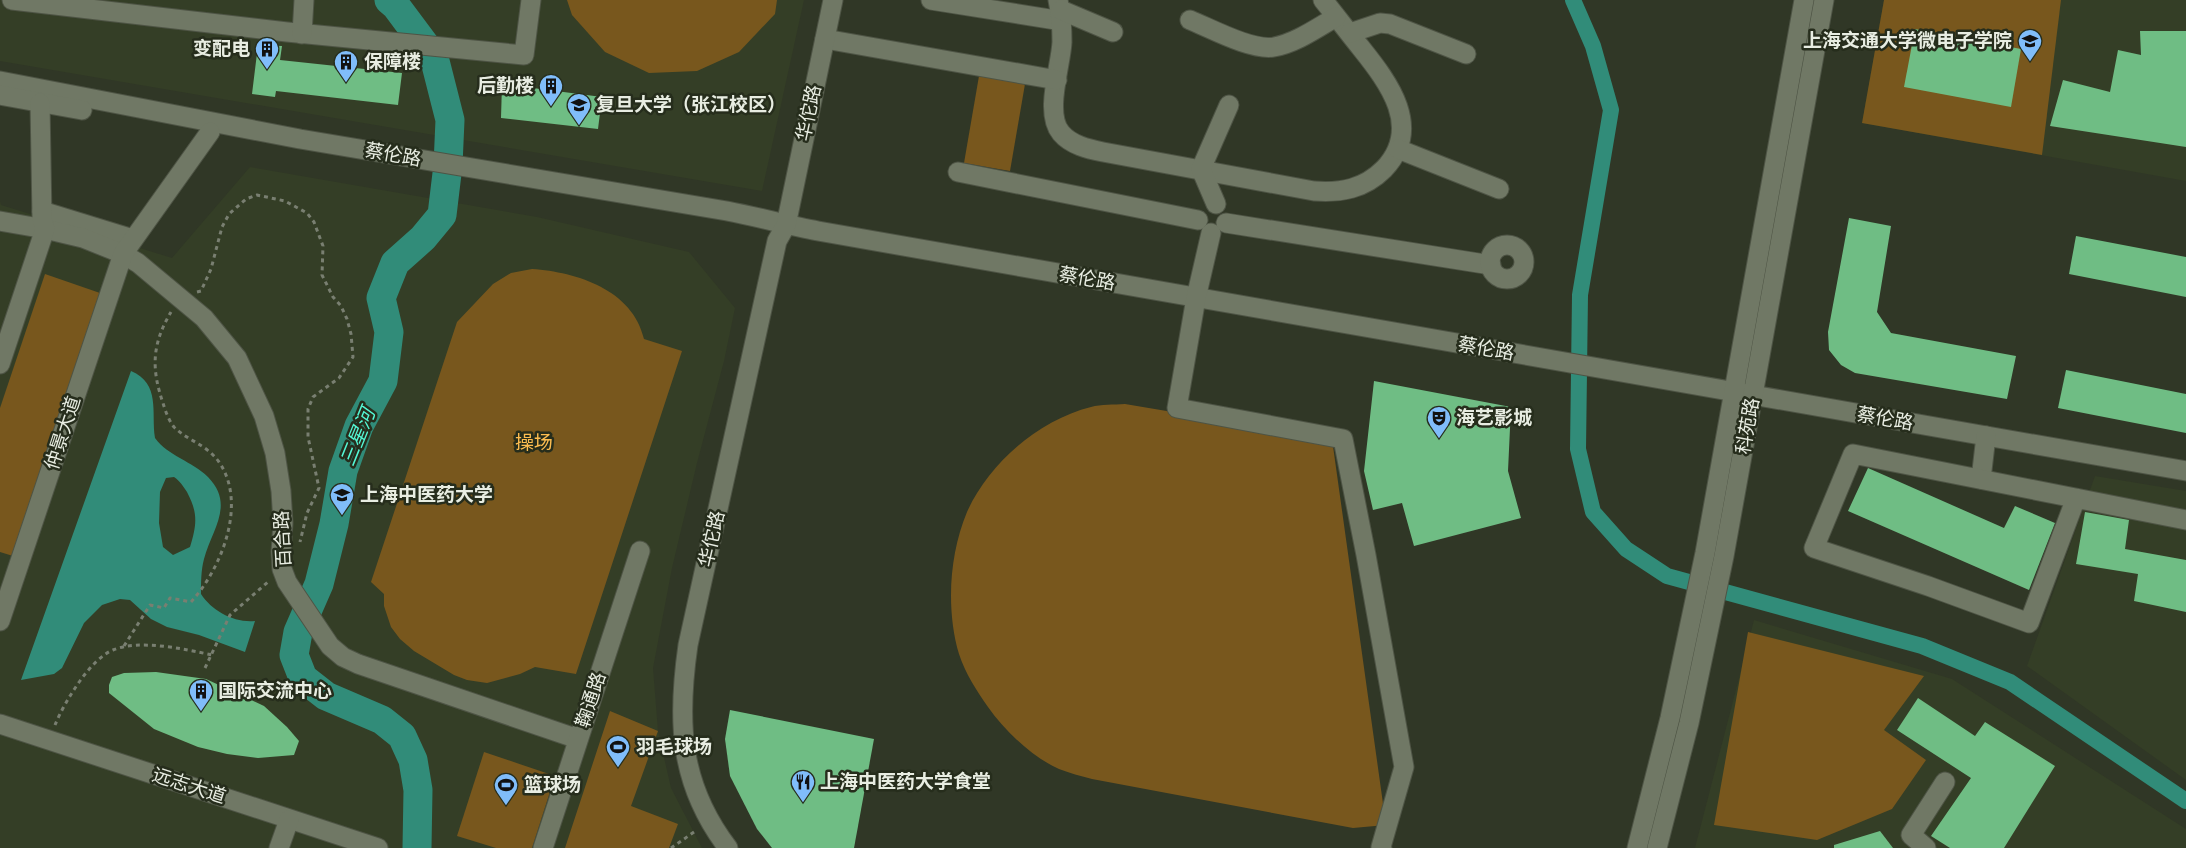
<svg xmlns="http://www.w3.org/2000/svg" width="2186" height="848" font-family="Karla,'Noto Sans SC',sans-serif">
  <style>
    .built { fill: #343e26 }
    .green { fill: #78571d }
    .water { fill: #318c79; fill-rule: evenodd }
    .lines { fill: none; stroke-linecap: round; stroke-linejoin: round }
    .canal { stroke: #318c79; stroke-width: 16 }
    .river { stroke: #318c79; stroke-width: 29 }
    .building { fill: #6fbd84 }
    .minor-casing { stroke: #4e5445; stroke-width: 21 }
    .path { stroke: #797f71; stroke-width: 3; stroke-dasharray: 4 4; stroke-linecap: butt }
    .minor { stroke: #707865; stroke-width: 19 }
    .labels { text-anchor: middle; dominant-baseline: central; stroke-width: 5; stroke-linejoin: round; paint-order: stroke }
    .poi-label { font-size: 19px; font-weight: bold; fill: #e8ede2; stroke: #262d1c; text-anchor: start }
    .street-label { font-size: 19px; fill: #e8ede2; stroke: #262d1c }
    .park-label { font-size: 19px; fill: #fdbd50; stroke: #262d1c }
    .water-label { font-size: 20px; font-style: italic; fill: #54f8d6; stroke: #262d1c }
  </style>
  <rect width="100%" height="100%" fill="#303726"/>
  <!-- built -->
  <g class="built">
    <path d="M0 0H804L762 191 0 61Z"/>
    <path d="M1884 0H2186V181L1862 123Z"/>
    <path d="M250 167 537 217 689 252 735 308 724 361 697 463 672 568 653 668 658 731 671 788 702 848H0V201L1 205 172 258Z"/>
    <path d="M2095 476 2186 491V780L2027 666Z"/>
    <path d="M1754 620 1952 679 2186 829V848H1695Z"/>
  </g>
  <!-- green -->
  <g class="green">
    <path d="M567 0H777L775 14 739 52 697 71 649 73 605 52 572 15Z"/>
    <path d="M1884 0H2061L2042 155 1862 123Z"/>
    <path d="M979 76 1025 84 1010 171 964 163Z"/>
    <path d="M532 269C577 272 633 290 644 339L682 351 576 674 535 667 520 674 487 683 467 680 454 675 414 651 400 639 391 627 384 606V594L371 582 457 322 493 284 511 273Z"/>
    <path d="M45 274 100 293 13 556 0 552V408Z"/>
    <path d="M1125 404 1332 439 1386 825 1353 828 1092 779C1081 776 1069 773 1059 769 1032 757 1005 731 988 707 977 691 965 673 959 654 946 610 949 555 967 512 989 463 1039 420 1091 407 1101 404 1114 405 1125 404Z"/>
    <path d="M1748 632 1924 676 1884 730 1926 760 1892 809 1817 840 1714 825Z"/>
    <path d="M610 711 658 731 631 806 678 824 669 848H565Z"/>
    <path d="M484 752 555 776 532 848H496L457 836Z"/>
  </g>
  <!-- water -->
  <path class="water" d="M131 371C161 384 151 412 155 438 168 456 192 461 208 477 235 505 212 529 204 559 201 570 201 583 201 594 212 611 234 623 255 621L245 652 199 635 167 627 151 619 130 600 120 599 102 605 84 623 62 668 54 674 21 680ZM174 477C180 481 183 486 187 492 198 513 197 524 190 547L173 555 163 547 159 523 160 492 166 478Z"/>
  <g class="lines">
    <!-- canal -->
    <path class="canal" d="M1573 0 1593 46 1611 110 1580 295 1578 449 1593 512 1626 549 1667 576 1922 646 2010 682 2186 801"/>
    <!-- river -->
    <path class="river" d="M389 0 396 6 434 57 450 120 448 165 442 215 423 238 395 263 381 298 389 332 383 381 359 426 343 471 334 524 319 584 298 632 294 655 303 678 326 696 382 720 402 736 413 760 418 790 417 848"/>
  </g>
  <!-- building -->
  <g class="building">
    <path d="M1915 29 2021 49 2011 107 1904 87Z"/>
    <path d="M2140 31H2186V147L2050 126 2063 80 2110 92 2118 50 2141 55Z"/>
    <path d="M258 45 282 46 280 60 402 73 398 105 276 91 275 97 252 94Z"/>
    <path d="M502 84 602 97 598 129 501 118Z"/>
    <path d="M1849 218 1891 226 1877 312 1891 333 2016 356 2007 399 1855 373 1841 365 1829 350 1828 332Z"/>
    <path d="M2076 236 2186 257V297L2069 274Z"/>
    <path d="M2066 370 2186 394V433L2058 408Z"/>
    <path d="M1374 381 1511 407 1508 471 1521 518 1414 546 1402 503 1373 510 1364 471Z"/>
    <path d="M1868 468 2004 528 2015 506 2055 523 2029 590 1848 511Z"/>
    <path d="M2085 512 2129 520 2125 549 2186 560V612L2134 601 2138 574 2076 564Z"/>
    <path d="M156 672 206 679 264 706 287 727 299 741 294 755 258 758 227 754 198 747 154 729 109 693V685L112 677 124 673Z"/>
    <path d="M1918 698 1975 736 1985 722 2055 766 2004 848H1950L1931 836 1971 778 1897 730Z"/>
    <path d="M730 710 874 739 854 848H772L757 829 730 776 725 739Z"/>
    <path d="M1880 831 1893 848H1834V845Z"/>
  </g>
  <g class="lines">
    <!-- minor casing -->
    <g class="minor-casing">
      <g id="minor">
        <path d="M12 0 287 32 524 55 531 0"/>
        <path d="M931 0 1062 21"/>
        <path d="M1058 0C1061 14 1062 28 1062 42 1061 66 1044 113 1061 133 1071 145 1088 149 1103 152L1314 191C1341 193 1364 189 1384 169 1423 128 1389 83 1361 48 1348 32 1336 16 1323 0"/>
        <path d="M1061 10 1113 32"/>
        <path d="M1190 20C1210 28 1252 51 1274 47 1296 43 1317 28 1336 17"/>
        <path d="M1350 33 1380 23 1390 24 1466 54"/>
        <path d="M302 34 304 0"/>
        <path d="M825 39 1057 80"/>
        <path d="M0 81 300 139 727 211C758 217 787 225 818 231L2186 471"/>
        <path d="M0 95 82 110"/>
        <path d="M1398 149 1499 189"/>
        <path d="M958 172 1198 220"/>
        <path d="M1216 204 1201 169 1229 105"/>
        <path d="M42 211 133 239"/>
        <path d="M0 221 45 229 83 238 123 254 138 263 204 318 237 358 264 416 275 453 281 491 283 523 281 552 282 569 287 582 330 646 343 657 358 664 578 739"/>
        <path d="M1226 223 1491 265"/>
        <path d="M1211 233 1196 298 1177 408 1343 439 1366 555 1404 767 1381 847 1382 848"/>
        <circle cx="1507" cy="262" r="17"/>
        <path d="M0 364 45 229 42 218 40 103"/>
        <path d="M1981 479 1986 436"/>
        <path d="M2076 498 2029 623 1928 586 1814 548 1853 454 2186 520"/>
        <path d="M0 621 123 254 210 132"/>
        <path d="M0 724 378 848"/>
        <path d="M279 848 289 820"/>
        <path d="M543 848 640 551"/>
        <path d="M728 848C679 784 677 721 688 645L777 241 786 225 833 0"/>
        <path d="M1637 848 1670 718 1705 553 1804 0"/>
        <path d="M1657 848 1689 723 1724 556 1824 0"/>
        <path d="M1926 848 1911 835 1945 782"/>
      </g>
    </g>
    <!-- path -->
    <g class="path">
      <path d="M197 292 201 291 211 269 222 227 229 214 246 199 257 195 285 201 307 213 314 222 323 246 322 275 333 297 341 306 347 319 351 334 353 357 339 378 313 397 308 409V437L319 488 307 513 300 542"/>
      <path d="M124 646 150 605 164 608 170 598 191 602C221 569 248 504 219 462 206 444 188 441 174 427 169 421 165 410 163 403 151 368 152 344 171 312"/>
      <path d="M205 668 230 615 268 582"/>
      <path d="M55 725C64 703 90 659 113 650 139 639 185 649 212 655"/>
      <path d="M671 848 697 830"/>
    </g>
    <!-- minor -->
    <use href="#minor" class="minor"/>
  </g>
  <!-- icons -->
  <defs>
    <g id="university-pin" transform="scale(1.25)"><path d="M0 17L-7.5 6A9.5 9.5 0 1 1 7.5 6Z" fill="#80bdfa" stroke="#262d1c"/><path d="M0-5L7-2L0 1L-7-2ZM-4 1L0 2.5L4 1V4Q0 6-4 4Z" fill="#111"/></g>
    <g id="building-pin" transform="scale(1.25)"><path d="M0 17L-7.5 6A9.5 9.5 0 1 1 7.5 6Z" fill="#80bdfa" stroke="#262d1c"/><path d="M-4-6H4V6H1V3H-1V6H-4ZM-2.5-4.3h1.7v1.8h-1.7ZM.8-4.3h1.7v1.8H.8ZM-2.5-1h1.7V.8h-1.7ZM.8-1h1.7V.8H.8Z" fill="#111"/></g>
    <g id="school-pin" transform="scale(1.25)"><path d="M0 17L-7.5 6A9.5 9.5 0 1 1 7.5 6Z" fill="#80bdfa" stroke="#262d1c"/><path d="M0-5L7-2L0 1L-7-2ZM-4 1L0 2.5L4 1V4Q0 6-4 4Z" fill="#111"/></g>
    <g id="theatre-pin" transform="scale(1.25)"><path d="M0 17L-7.5 6A9.5 9.5 0 1 1 7.5 6Z" fill="#80bdfa" stroke="#262d1c"/><path d="M-5-5.5Q0-4 5-5.5V0Q5 5 0 6Q-5 5-5 0ZM-3.3-2.5H-1v1.5H-3.3ZM1-2.5H3.3v1.5H1ZM-2.8 1Q0 5.5 2.8 1Z" fill="#111"/></g>
    <g id="stadium-pin" transform="scale(1.25)"><path d="M0 17L-7.5 6A9.5 9.5 0 1 1 7.5 6Z" fill="#80bdfa" stroke="#262d1c"/><path d="M0-5a6.5 5 0 1 0 0 10a6.5 5 0 1 0 0-10ZM-3.5-1.8h7v3.6h-7Z" fill="#111"/></g>
    <g id="restaurant-pin" transform="scale(1.25)"><path d="M0 17L-7.5 6A9.5 9.5 0 1 1 7.5 6Z" fill="#80bdfa" stroke="#262d1c"/><path d="M-5-6h1v4h1v-4h1v4h1v-4h1v5L-1.5 .5V6h-2V.5L-5-1ZM5-6V6H3V1.5H1.5Q1.5-4 5-6Z" fill="#111"/></g>
  </defs>
  <g fill-rule="evenodd">
    <use href="#university-pin" x="2030" y="41"/>
    <use href="#building-pin" x="267" y="49"/>
    <use href="#building-pin" x="346" y="62"/>
    <use href="#building-pin" x="551" y="86"/>
    <use href="#school-pin" x="579" y="105"/>
    <use href="#theatre-pin" x="1439" y="418"/>
    <use href="#university-pin" x="342" y="495"/>
    <use href="#building-pin" x="201" y="691"/>
    <use href="#stadium-pin" x="618" y="747"/>
    <use href="#restaurant-pin" x="803" y="782"/>
    <use href="#stadium-pin" x="506" y="785"/>
  </g>
  <g class="labels">
    <!-- poi labels -->
    <g class="poi-label">
      <text x="2012" y="41" text-anchor="end">上海交通大学微电子学院</text>
      <text x="250" y="49" text-anchor="end">变配电</text>
      <text x="364" y="62">保障楼</text>
      <text x="534" y="86" text-anchor="end">后勤楼</text>
      <text x="596" y="105">复旦大学（张江校区）</text>
      <text x="1456" y="418">海艺影城</text>
      <text x="360" y="495">上海中医药大学</text>
      <text x="218" y="691">国际交流中心</text>
      <text x="636" y="747">羽毛球场</text>
      <text x="820" y="782">上海中医药大学食堂</text>
      <text x="524" y="785">篮球场</text>
    </g>
    <!-- street labels -->
    <g class="street-label">
      <text transform="translate(809 113) rotate(-78)">华佗路</text>
      <text transform="translate(393 155) rotate(10)">蔡伦路</text>
      <text transform="translate(1087 279) rotate(10)">蔡伦路</text>
      <text transform="translate(1486 349) rotate(10)">蔡伦路</text>
      <text transform="translate(1885 419) rotate(10)">蔡伦路</text>
      <text transform="translate(1748 426) rotate(-80)">科苑路</text>
      <text transform="translate(63 433) rotate(-72)">仲景大道</text>
      <text transform="translate(283 539) rotate(-93)">百合路</text>
      <text transform="translate(712 539) rotate(-77)">华佗路</text>
      <text transform="translate(591 700) rotate(-72)">鞠通路</text>
      <text transform="translate(189 786) rotate(18)">远志大道</text>
    </g>
    <!-- park labels -->
    <g class="park-label">
      <text x="534" y="443">操场</text>
    </g>
    <!-- water labels -->
    <g class="water-label">
      <text transform="translate(358 437) rotate(-68)">三星河</text>
    </g>
  </g>
</svg>
